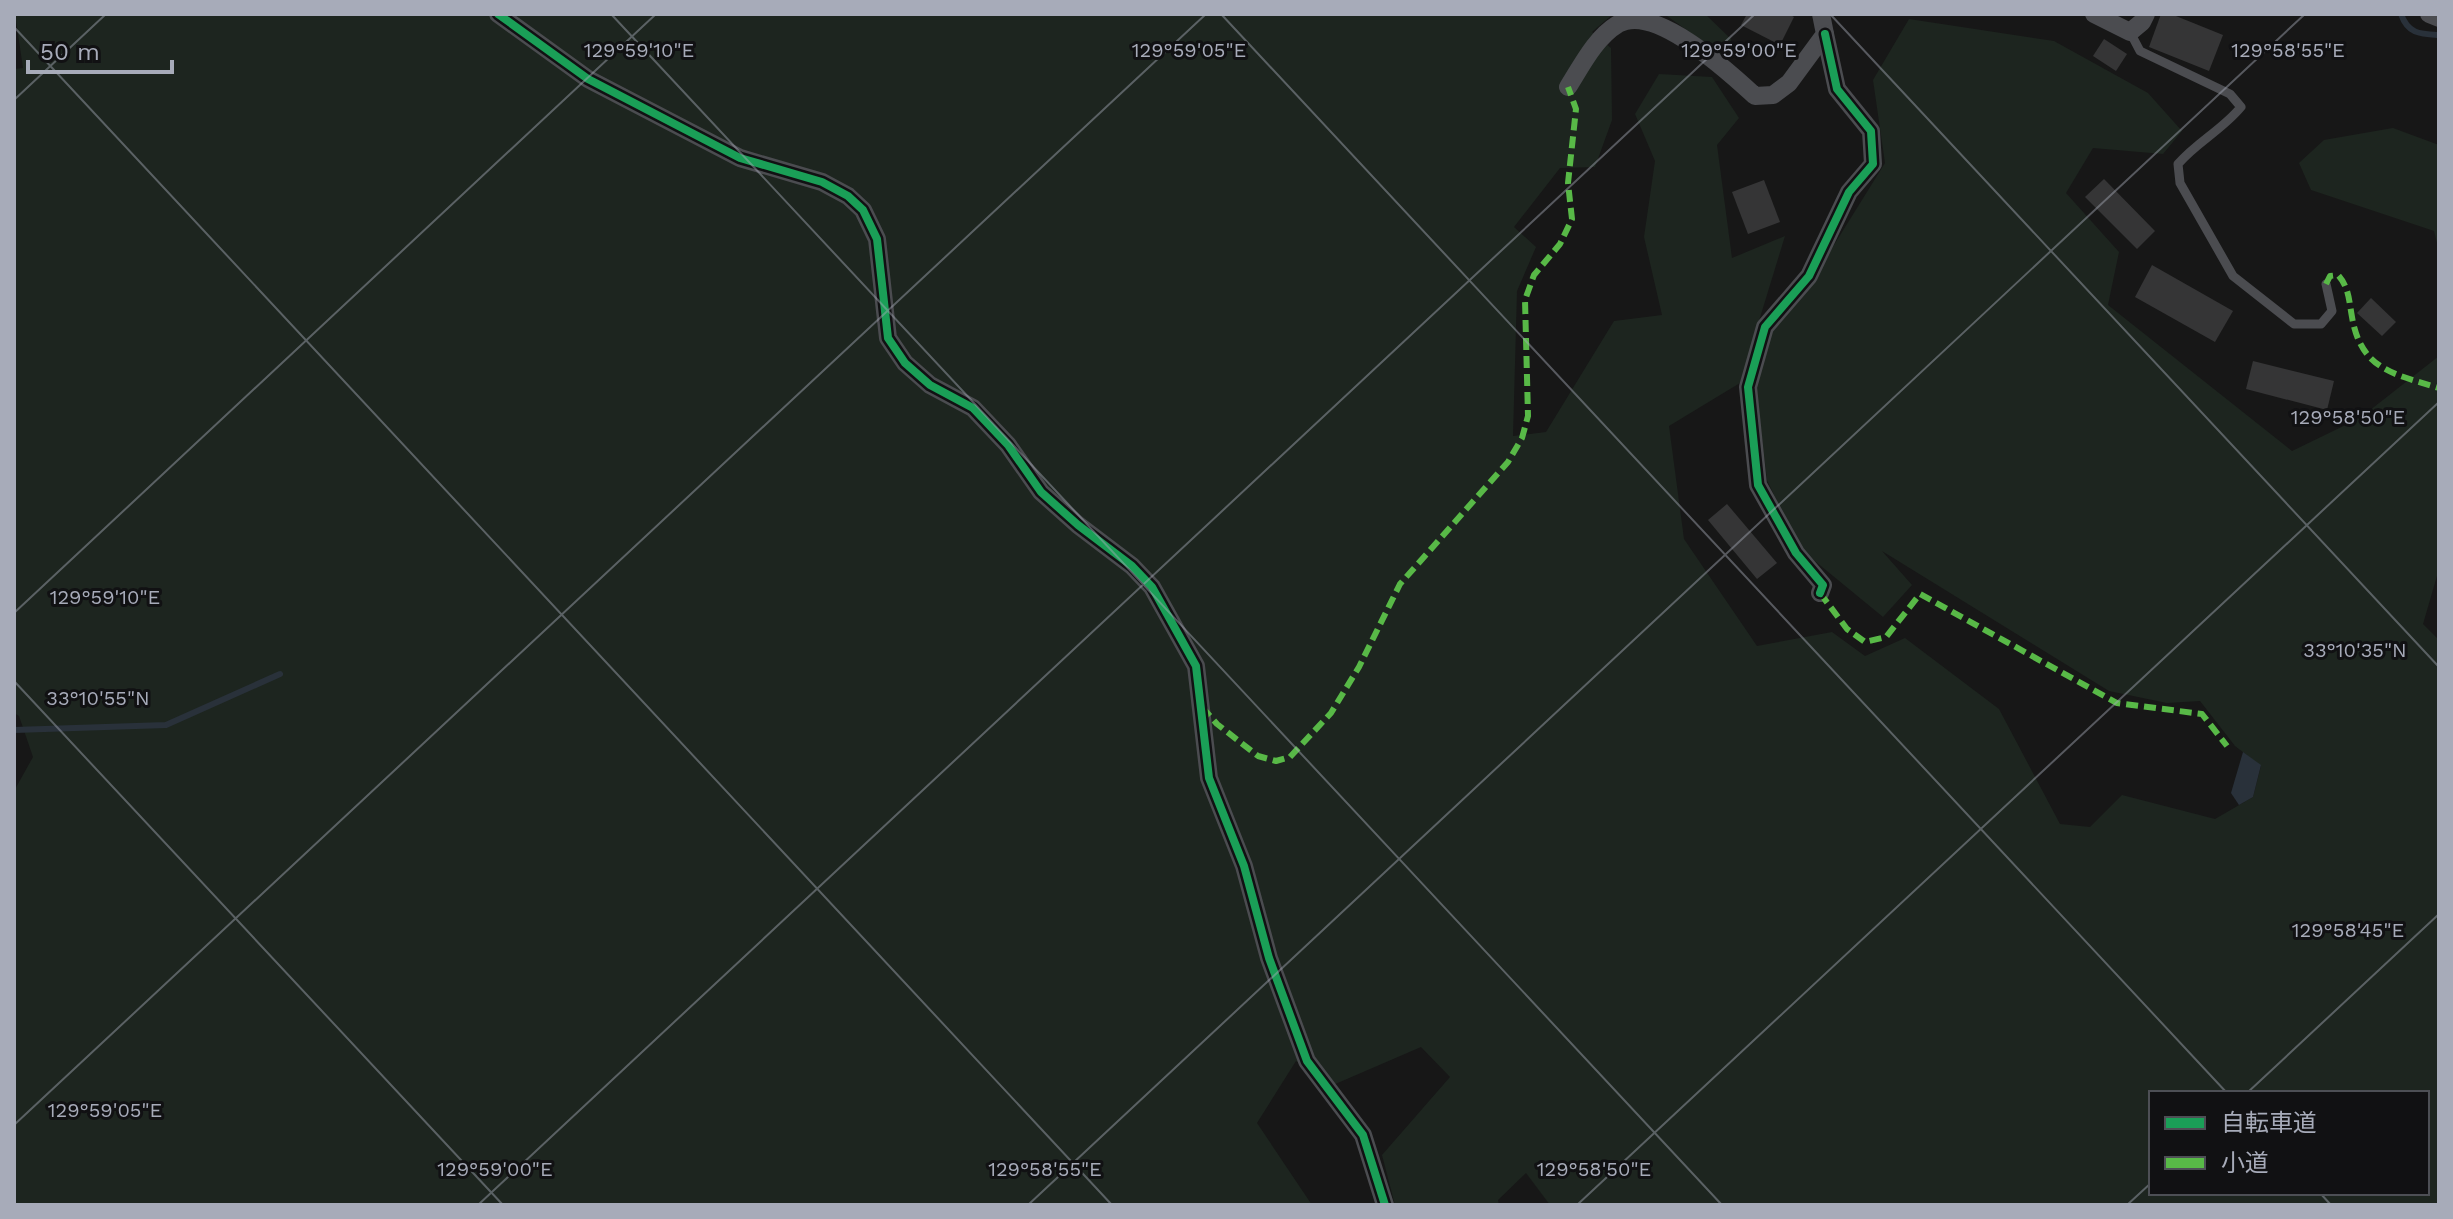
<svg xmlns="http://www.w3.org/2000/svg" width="2453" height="1219" font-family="'Work Sans','Noto Sans JP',sans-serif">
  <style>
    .green { fill: #1d251f; fill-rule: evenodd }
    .water { fill: #29313a }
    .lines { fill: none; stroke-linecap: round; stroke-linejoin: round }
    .stream { stroke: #29313a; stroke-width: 6 }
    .building { fill: #353536 }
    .service { stroke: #4b4c50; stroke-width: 9 }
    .minor { stroke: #4b4c50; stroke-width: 18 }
    .quiet { stroke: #58b947; stroke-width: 6; stroke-dasharray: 12 6; stroke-linecap: butt }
    .cycleway-casing { stroke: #111113; stroke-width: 13 }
    .cycleway { stroke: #1a9f57; stroke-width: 8 }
    .ticks { fill: none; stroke: #a7abb9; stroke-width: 2; stroke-opacity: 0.45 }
    .ticks-label { font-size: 20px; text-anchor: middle; fill: #a7abb9; stroke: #111113; stroke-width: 6; stroke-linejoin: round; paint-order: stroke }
  </style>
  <rect width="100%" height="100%" fill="#171717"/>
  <!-- green -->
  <g class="green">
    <path d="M15 14H1613L1592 32 1611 48 1612 120 1595 167 1560 168 1514 227 1536 247 1517 291 1513 436 1546 432 1614 321 1662 315 1644 237 1655 161 1635 114 1659 74 1712 77 1739 118 1717 145 1732 258 1785 236 1740 383 1669 426 1684 539 1757 646 1832 632 1865 656 1905 638 1999 709 2060 824 2090 827 2122 795 2215 819 2253 797 2261 766 2235 746 2200 701 2167 703 2109 691 1882 551 1912 585 1883 617 1799 548 1767 480 1756 386 1770 334 1801 298 1885 163 1873 80 1909 19 2054 41 2148 93 2182 131 2163 154 2093 148 2066 193 2119 252 2108 305 2292 451 2360 418 2439 356V569L2423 624 2439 640V1205H1550L1526 1173 1498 1200 1499 1205H1395L1382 1155 1450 1077 1421 1047 1333 1085 1296 1061 1257 1123 1312 1205H14V791L33 757 19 716 14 713V69L23 68ZM2151 1093H2427V1193H2151Z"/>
    <path d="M1651 14H1705L1731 39 1729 60 1667 16Z"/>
    <path d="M2393 128 2439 145V251L2434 231 2311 190 2299 163 2324 140Z"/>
  </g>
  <!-- water -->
  <path class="water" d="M2243 752 2261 765 2253 797 2239 805 2231 793Z"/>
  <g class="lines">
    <!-- stream -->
    <g class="stream">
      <path d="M2401 14C2408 34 2420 34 2439 35"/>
      <path d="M14 730 166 725 280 674"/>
    </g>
  </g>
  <!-- building -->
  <g class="building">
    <path d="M1747 14H1789L1794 17 1780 45 1741 25Z"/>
    <path d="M2161 14H2171L2223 35 2209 71 2149 47Z"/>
    <path d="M2104 39 2127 54 2116 71 2093 56Z"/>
    <path d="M2104 179 2155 231 2137 249 2085 197Z"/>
    <path d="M1764 180 1780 222 1748 234 1732 192Z"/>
    <path d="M2152 265 2233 311 2215 342 2135 297Z"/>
    <path d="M2371 298 2396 322 2382 336 2357 313Z"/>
    <path d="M2253 361 2334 381 2327 410 2246 389Z"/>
    <path d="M1727 504 1777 563 1757 579 1708 520Z"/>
  </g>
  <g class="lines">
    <!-- service -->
    <path class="service" d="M2130 32 2140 51 2230 94 2241 107C2222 130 2197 142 2178 164L2180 183 2233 276 2294 324H2321L2332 311 2326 284"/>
    <!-- minor -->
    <g class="minor">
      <path d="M498 14 588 79 740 158 822 182 848 196 863 210 877 239 888 338 905 363 930 385 973 408 1008 445 1041 492 1078 525 1132 566 1152 587 1196 666 1209 778 1244 866 1269 958 1307 1061 1363 1135 1385 1205"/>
      <path d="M2094 14 2130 32 2142 22 2146 14"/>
      <path d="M2429 14 2439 18"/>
      <path d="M1568 87C1582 65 1595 38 1618 24 1655 3 1729 72 1755 96L1773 95 1789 83 1825 34 1821 14"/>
      <path d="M1820 593 1823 585 1796 553 1758 485 1748 387 1765 327 1809 276 1849 192 1873 164 1871 131 1837 89 1825 34"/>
    </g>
    <!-- quiet -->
    <g class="quiet">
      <path d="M2326 284 2330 276 2338 275C2349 287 2349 301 2352 317 2361 370 2394 374 2439 388"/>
      <path d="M1820 593 1847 629 1865 642 1886 637 1920 594 2117 703 2202 714 2227 746"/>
      <path d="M1202 707 1217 724 1258 756 1276 761 1290 757 1331 713 1359 667 1400 584 1508 462 1522 438 1528 416 1525 300 1534 275 1560 244 1572 219 1568 183 1576 109 1568 87"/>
    </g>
    <!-- cycleway casing -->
    <g class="cycleway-casing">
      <g id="cycleway">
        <path d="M498 14 588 79 740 158 822 182 848 196 863 210 877 239 888 338 905 363 930 385 973 408 1008 445 1041 492 1078 525 1132 566 1152 587 1196 666 1209 778 1244 866 1269 958 1307 1061 1363 1135 1385 1205"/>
        <path d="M1820 593 1823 585 1796 553 1758 485 1748 387 1765 327 1809 276 1849 192 1873 164 1871 131 1837 89 1825 34"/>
      </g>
    </g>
    <!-- cycleway -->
    <use href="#cycleway" class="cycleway"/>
  </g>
  <!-- ticks -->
  <path class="ticks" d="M611 14 1722 1205M1221 14 2227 1093M1830 14 2439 667M14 27 1112 1205M14 100 106 14M14 613 656 14M14 681 503 1205M2247 1093 2439 914M14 1125 1206 14M2320 1193 2331 1205M478 1205 1755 14M1028 1205 2305 14M1577 1205 2439 402M2127 1205 2151 1183"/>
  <g class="ticks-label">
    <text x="639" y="57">129°59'10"E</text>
    <text x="1189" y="57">129°59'05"E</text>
    <text x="1739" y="57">129°59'00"E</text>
    <text x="2288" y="57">129°58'55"E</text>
    <text x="2348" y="424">129°58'50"E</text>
    <text x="105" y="604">129°59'10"E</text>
    <text x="2355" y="657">33°10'35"N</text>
    <text x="98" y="705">33°10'55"N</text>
    <text x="2348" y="937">129°58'45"E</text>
    <text x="105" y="1117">129°59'05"E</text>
    <text x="495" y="1176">129°59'00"E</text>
    <text x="1045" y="1176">129°58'55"E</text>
    <text x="1594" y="1176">129°58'50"E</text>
  </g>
  <!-- border -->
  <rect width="2453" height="1219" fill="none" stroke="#a7abb9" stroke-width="32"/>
  <!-- legend -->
  <rect x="2149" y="1091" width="280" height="104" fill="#111113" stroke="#4d4f55" stroke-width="2"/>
  <rect x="2165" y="1117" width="40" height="12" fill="#1a9f57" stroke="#4d4f55" stroke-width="2"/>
  <text x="2221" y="1131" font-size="24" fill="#a7abb9">自転車道</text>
  <rect x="2165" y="1157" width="40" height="12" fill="#58b947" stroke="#4d4f55" stroke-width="2"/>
  <text x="2221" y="1171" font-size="24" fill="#a7abb9">小道</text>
  <!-- scale -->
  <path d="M28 60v12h144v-12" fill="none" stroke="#a7abb9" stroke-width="4"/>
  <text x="40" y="60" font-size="24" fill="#a7abb9" stroke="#111113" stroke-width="6" paint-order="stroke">50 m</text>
</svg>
